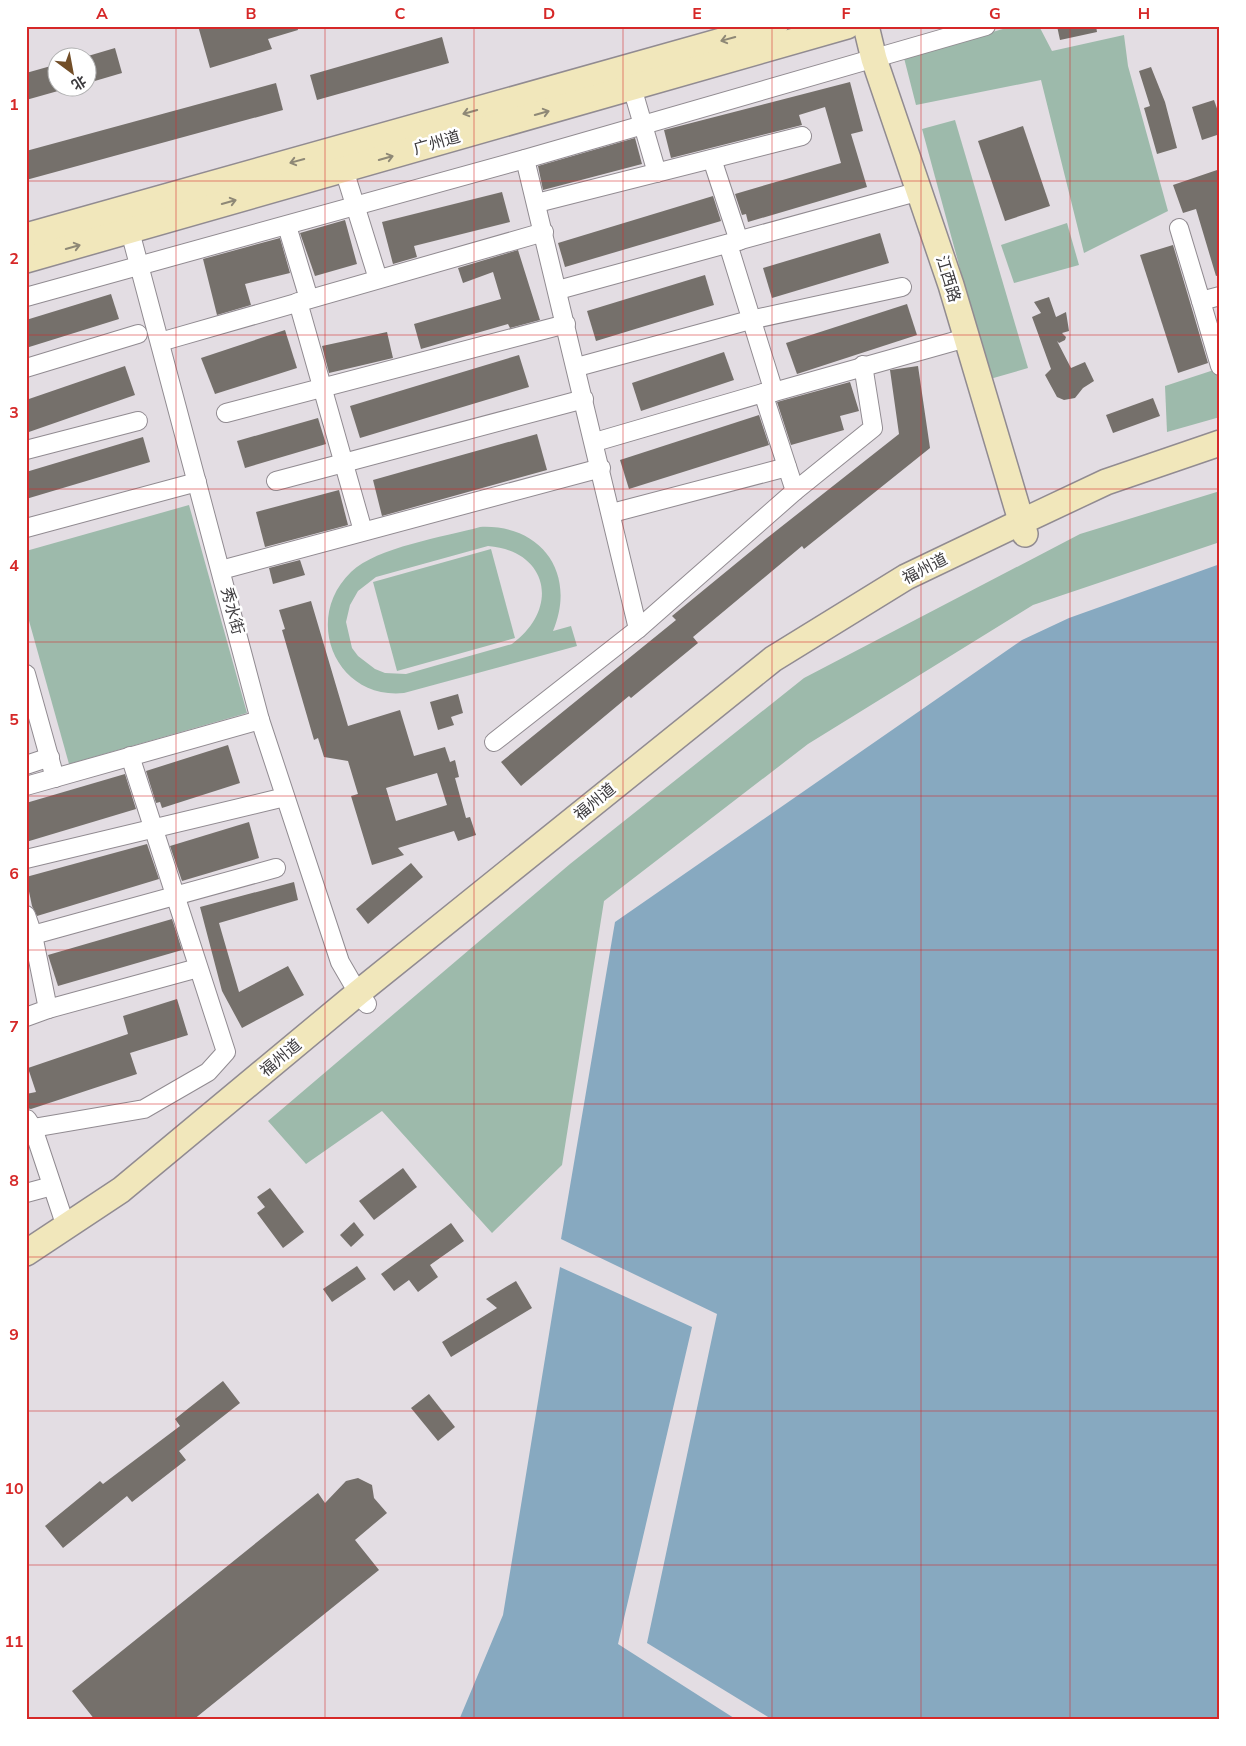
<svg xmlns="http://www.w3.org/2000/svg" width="1246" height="1746" font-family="'Nunito Sans','Noto Sans SC',sans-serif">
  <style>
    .green { fill: #9dbaab; fill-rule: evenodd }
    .water { fill: #87a9c0 }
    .building { fill: #75706b; fill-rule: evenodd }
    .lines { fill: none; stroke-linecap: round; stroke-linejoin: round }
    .street-casing { stroke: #918b91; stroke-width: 20 }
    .secondary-casing { stroke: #918b91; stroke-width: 28 }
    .street { stroke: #fff; stroke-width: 18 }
    .secondary { stroke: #f1e7bb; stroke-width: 25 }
    .oneway { stroke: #8e8876 }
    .grid { fill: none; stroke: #d62828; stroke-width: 1; stroke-opacity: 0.55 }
    .labels { text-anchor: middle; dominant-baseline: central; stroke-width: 5; stroke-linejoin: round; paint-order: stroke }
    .street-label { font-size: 16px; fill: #3d3b3e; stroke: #fff }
    .neatline { fill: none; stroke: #d62828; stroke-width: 2 }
    .grid-label { font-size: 16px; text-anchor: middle; font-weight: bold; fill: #d62828 }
  </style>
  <rect width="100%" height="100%" fill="#e3dde3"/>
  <!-- green -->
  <g class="green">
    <path d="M1013 26H1039L1052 51 1124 35 1128 66 1168 211 1084 253 1041 80 916 105 904 58Z"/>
    <path d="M955 120 1028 368 990 379 922 129Z"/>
    <path d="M1067 223 1079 265 1014 283 1001 245Z"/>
    <path d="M1220 368V417L1167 432 1165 386Z"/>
    <path d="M1220 491V542L1033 605 808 744 604 901 562 1165 492 1233 382 1111 306 1164 268 1121 570 864 804 678 1080 534Z"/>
    <path d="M189 505 247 713 69 764 26 610V551Z"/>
    <path d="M480 527C542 524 577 574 553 631L571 626 577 646 404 693C336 700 302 619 351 572 377 547 444 537 480 527ZM488 546C549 551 560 609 512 644L406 674 385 673 375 669 358 656 352 648 346 622 350 605 358 591 376 577Z"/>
    <path d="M491 549 515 638 397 671 373 582Z"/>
  </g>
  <!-- water -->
  <g class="water">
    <path d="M1220 564V1720H773L647 1643 717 1314 561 1239 615 922 1022 640 1069 618Z"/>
    <path d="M560 1267 692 1327 618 1644 737 1720H459L503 1615Z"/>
  </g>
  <!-- building -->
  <g class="building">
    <path d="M198 26H297L298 30 268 39 272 49 210 68Z"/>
    <path d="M1057 26H1096L1097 32 1060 40Z"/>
    <path d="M442 37 449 63 317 100 310 75Z"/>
    <path d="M115 48 122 73 88 83V56Z"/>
    <path d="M58 64V91L26 100V73Z"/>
    <path d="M1151 67 1165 102 1177 148 1157 154 1144 108 1150 106 1139 71Z"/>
    <path d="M850 82 863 131 851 134 867 187 748 222 746 214 742 215 735 194 841 163 825 107 799 115 802 125 671 158 664 130Z"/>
    <path d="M276 83 283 110 26 180V151Z"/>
    <path d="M1214 100 1220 117V134L1202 140 1192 107Z"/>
    <path d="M1023 126 1050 206 1005 221 978 141Z"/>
    <path d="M635 138 642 164 543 190 538 166Z"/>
    <path d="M1220 169V275L1216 276 1196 209 1183 213 1173 185Z"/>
    <path d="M502 192 510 222 414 246 417 257 393 264 382 222Z"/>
    <path d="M713 196 721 221 565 267 558 243Z"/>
    <path d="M345 220 357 264 315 276 300 233Z"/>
    <path d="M880 233 889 263 772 298 763 268Z"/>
    <path d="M280 238 290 273 245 284 251 305 217 315 203 259Z"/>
    <path d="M1173 245 1208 363 1178 373 1140 255Z"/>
    <path d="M518 250 540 320 510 328 508 324 421 349 414 324 501 299 493 272 463 283 458 268Z"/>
    <path d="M705 275 714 305 596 341 587 311Z"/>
    <path d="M111 294 119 319 26 348V320Z"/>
    <path d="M1049 297 1056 317 1066 312 1069 331 1062 333 1066 337 1065 340 1059 343 1057 341 1071 368 1085 362 1094 381 1083 388 1075 398 1064 400 1057 397 1045 375 1051 369 1032 317 1041 313 1034 302Z"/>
    <path d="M907 304 917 335 797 374 786 343Z"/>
    <path d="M285 330 297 368 215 394 201 358Z"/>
    <path d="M387 332 393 358 329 373 322 346Z"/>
    <path d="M724 352 734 380 641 411 632 383Z"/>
    <path d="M519 355 529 387 360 438 350 406Z"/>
    <path d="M125 366 135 395 26 433V400Z"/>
    <path d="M918 366 930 448 804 549 802 546 693 637 698 643 631 698 629 696 521 786 501 762 676 620 672 616 767 538 899 434 890 370Z"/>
    <path d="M850 382 859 411 840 416 844 430 791 445 777 402Z"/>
    <path d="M1153 398 1160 416 1113 433 1106 415Z"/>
    <path d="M759 415 769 445 629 489 620 460Z"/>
    <path d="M318 418 326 444 245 468 237 441Z"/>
    <path d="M537 434 547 470 382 516 373 480Z"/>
    <path d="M143 437 150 462 26 499V472Z"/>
    <path d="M339 490 348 525 265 547 256 512Z"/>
    <path d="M300 560 305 575 273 584 269 568Z"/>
    <path d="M311 601 348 726 400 710 414 756 445 747 450 762 455 760 459 777 455 778 466 818 470 817 476 835 458 841 454 831 398 848 404 855 372 865 351 796 358 794 348 761 324 757 318 738 314 740 282 630 285 629 279 610ZM437 773 447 805 396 821 386 788Z"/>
    <path d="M458 694 463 713 451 717 454 725 438 730 430 702Z"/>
    <path d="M228 745 240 783 162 808 160 802 156 803 146 771Z"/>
    <path d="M125 774 136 809 26 842V803Z"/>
    <path d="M249 822 259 858 182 881 170 846Z"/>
    <path d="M147 844 159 879 37 916 32 906 26 877Z"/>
    <path d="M411 863 423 877 368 924 356 909Z"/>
    <path d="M294 882 298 900 219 923 239 992 288 966 304 995 242 1028 222 991 200 907Z"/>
    <path d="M172 919 182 950 58 986 48 955Z"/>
    <path d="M177 999 188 1035 130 1053 137 1074 31 1109 26 1108V1094L36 1092 28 1068 128 1034 123 1016Z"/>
    <path d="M403 1168 417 1187 374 1220 359 1201Z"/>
    <path d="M270 1188 304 1232 283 1248 257 1213 265 1207 257 1197Z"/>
    <path d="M354 1222 364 1235 351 1247 340 1235Z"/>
    <path d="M451 1223 464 1241 430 1265 438 1277 418 1292 409 1280 394 1291 381 1274Z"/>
    <path d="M357 1266 366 1279 332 1302 323 1289Z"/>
    <path d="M516 1281 532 1308 451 1357 442 1342 497 1308 486 1299Z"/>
    <path d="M223 1381 240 1403 179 1451 186 1460 132 1502 127 1496 63 1548 45 1526 100 1481 103 1484 180 1426 175 1419Z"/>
    <path d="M429 1394 455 1427 438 1441 411 1408Z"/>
    <path d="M358 1478 372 1485 374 1498 387 1513 355 1540 379 1570 193 1720H95L72 1691 318 1493 325 1503 346 1481Z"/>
  </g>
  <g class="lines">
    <!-- street casing -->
    <g class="street-casing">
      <g id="street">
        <path d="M629 77 657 173"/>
        <path d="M525 159 638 629"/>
        <path d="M712 159 739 241"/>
        <path d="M341 160 378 279"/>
        <path d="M537 203 802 136"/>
        <path d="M127 220 260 720 340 962 358 993 367 1004"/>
        <path d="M287 226 309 299"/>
        <path d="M1179 228 1201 301"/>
        <path d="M728 244 774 392"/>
        <path d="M558 290 920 191"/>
        <path d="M1220 296 1201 301 1220 366"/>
        <path d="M26 297 525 159 986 26"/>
        <path d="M298 302 363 531"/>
        <path d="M160 342 544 232"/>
        <path d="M577 367 750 320 902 287"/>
        <path d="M26 368 138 334"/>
        <path d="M763 393 795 491"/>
        <path d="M226 413 566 324"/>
        <path d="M595 442 763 393 774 392 966 338"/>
        <path d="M26 450 138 421"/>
        <path d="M276 481 584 399"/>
        <path d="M612 513 787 467"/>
        <path d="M26 528 197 482"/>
        <path d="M221 570 601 468"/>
        <path d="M26 674 55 778"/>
        <path d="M494 742 638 629 795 491 873 428 863 365"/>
        <path d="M26 765 50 757"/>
        <path d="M26 786 260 720"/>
        <path d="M26 859 285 797"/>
        <path d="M26 915 33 935 48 1009 26 1017"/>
        <path d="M33 935 276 868"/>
        <path d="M48 1009 198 968"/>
        <path d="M27 1119 33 1128 66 1227"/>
        <path d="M33 1128 144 1109 208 1072 226 1052 130 756"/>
        <path d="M26 1193 52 1186"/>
      </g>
    </g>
    <!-- secondary casing -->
    <g class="secondary-casing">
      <g id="secondary">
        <path d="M866 26 874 59 951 285 1025 534"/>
        <path d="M26 236 775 26"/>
        <path d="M26 260 847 26"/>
        <path d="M26 1253 121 1190 358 993 773 659 906 577 1021 522 1106 482 1220 443"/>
      </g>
    </g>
    <!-- street -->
    <use href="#street" class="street"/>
    <!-- secondary -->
    <use href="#secondary" class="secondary"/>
  </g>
  <!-- one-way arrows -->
  <defs><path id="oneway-shaft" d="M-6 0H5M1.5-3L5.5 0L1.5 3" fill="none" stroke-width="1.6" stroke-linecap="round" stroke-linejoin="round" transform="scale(1.25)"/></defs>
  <g class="oneway">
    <use href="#oneway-shaft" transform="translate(728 39) rotate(165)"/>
    <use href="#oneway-shaft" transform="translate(470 112) rotate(164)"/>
    <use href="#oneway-shaft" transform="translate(542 113) rotate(-16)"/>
    <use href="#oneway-shaft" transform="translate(386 158) rotate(-16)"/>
    <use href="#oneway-shaft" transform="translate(297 161) rotate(165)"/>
    <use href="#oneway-shaft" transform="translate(229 202) rotate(-16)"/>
    <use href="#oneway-shaft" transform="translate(73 247) rotate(-16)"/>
  </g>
  <!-- grid -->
  <path class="grid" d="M176 26V1720M325 26V1720M474 26V1720M623 26V1720M772 26V1720M921 26V1720M1070 26V1720M26 181H1220M26 335H1220M26 489H1220M26 642H1220M26 796H1220M26 950H1220M26 1104H1220M26 1257H1220M26 1411H1220M26 1565H1220"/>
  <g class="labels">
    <!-- street labels -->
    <g class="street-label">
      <text transform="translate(437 143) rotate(-16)">广州道</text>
      <text transform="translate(948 279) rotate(73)">江西路</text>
      <text transform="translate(925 569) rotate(-27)">福州道</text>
      <text transform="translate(232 611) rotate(75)">秀水街</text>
      <text transform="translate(595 802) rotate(-39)">福州道</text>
      <text transform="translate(281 1058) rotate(-40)">福州道</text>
    </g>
  </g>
  <!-- border -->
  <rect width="1246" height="1746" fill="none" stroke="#ffffff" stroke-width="55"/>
  <!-- north arrow -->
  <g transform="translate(72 72) rotate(148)"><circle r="24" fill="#ffffff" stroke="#b1b1b2"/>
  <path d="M0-4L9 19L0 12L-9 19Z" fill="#724e28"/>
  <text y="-8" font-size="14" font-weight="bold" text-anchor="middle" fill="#3d3b3e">北</text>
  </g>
  <rect x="28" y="28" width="1190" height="1690" class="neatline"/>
  <g class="grid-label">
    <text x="102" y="19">A</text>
    <text x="251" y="19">B</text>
    <text x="400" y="19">C</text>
    <text x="549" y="19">D</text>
    <text x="697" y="19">E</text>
    <text x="846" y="19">F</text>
    <text x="995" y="19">G</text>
    <text x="1144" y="19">H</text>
    <text x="14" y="110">1</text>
    <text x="14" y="264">2</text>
    <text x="14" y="418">3</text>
    <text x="14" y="571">4</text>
    <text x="14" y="725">5</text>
    <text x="14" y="879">6</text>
    <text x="14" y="1032">7</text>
    <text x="14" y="1186">8</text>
    <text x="14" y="1340">9</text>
    <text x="14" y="1494">10</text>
    <text x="14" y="1647">11</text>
  </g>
</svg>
